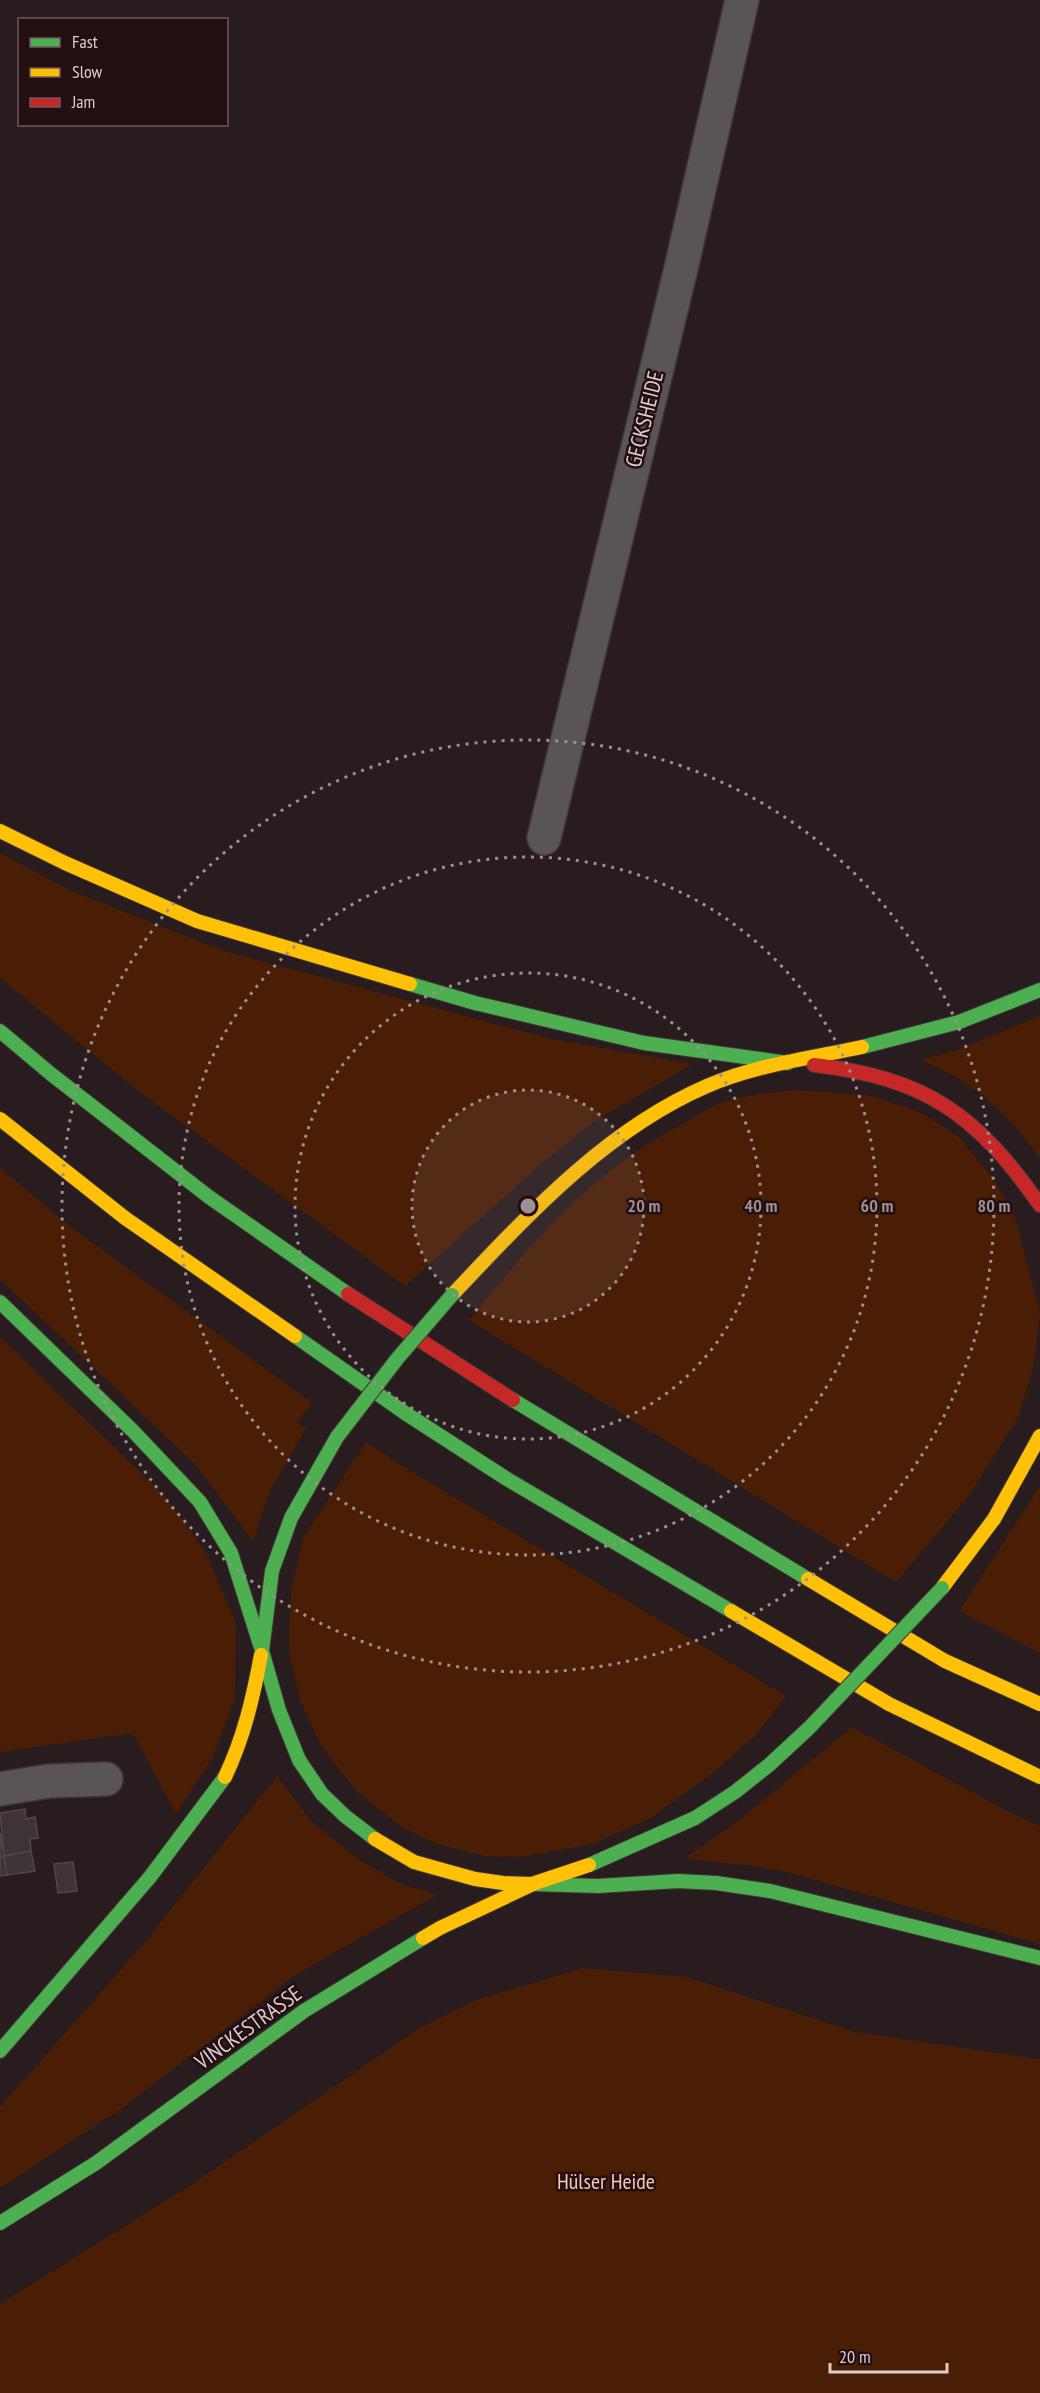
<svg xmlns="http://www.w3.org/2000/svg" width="1040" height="2393" font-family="'PT Sans Narrow',sans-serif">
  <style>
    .green { fill: #491e05 }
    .building { fill: #3e3437; stroke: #514649; stroke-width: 1.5 }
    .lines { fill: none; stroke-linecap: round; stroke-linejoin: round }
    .street-casing { stroke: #403638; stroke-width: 36 }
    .fast-casing { stroke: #403638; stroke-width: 16 }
    .slow-casing { stroke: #403638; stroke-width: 16 }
    .jam-casing { stroke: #403638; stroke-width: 16 }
    .street { stroke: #5a5555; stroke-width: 33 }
    .fast { stroke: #4caf50; stroke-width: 14 }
    .slow { stroke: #ffc107; stroke-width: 14 }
    .jam { stroke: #c62828; stroke-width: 14 }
    .fast-bridge-casing { stroke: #403638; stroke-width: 16; stroke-linecap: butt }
    .fast-bridge { stroke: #4caf50; stroke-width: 14 }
    .ring { fill: none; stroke: #9e8f91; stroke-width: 3; stroke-dasharray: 3 6 }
    .labels { text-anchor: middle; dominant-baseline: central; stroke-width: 5; stroke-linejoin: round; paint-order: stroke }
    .street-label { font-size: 22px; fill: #ddcdcf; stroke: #230e11 }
    .park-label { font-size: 22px; fill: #f2cab6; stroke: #230e11 }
    .centre { fill: #9e8f91; stroke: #230e11; stroke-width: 3 }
    .ring-label { font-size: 18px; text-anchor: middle; font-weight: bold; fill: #9e8f91; stroke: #230e11; stroke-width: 5; stroke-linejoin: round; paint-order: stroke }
  </style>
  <rect width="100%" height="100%" fill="#281c1e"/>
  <!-- green -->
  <g class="green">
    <path d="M0 853 69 890 224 951 547 1038 693 1064 593 1122 540 1165 405 1286 141 1093 0 978Z"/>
    <path d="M1040 1016V1159C1006 1110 975 1083 920 1060L958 1050Z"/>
    <path d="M797 1090 867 1095 918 1111 959 1137 992 1177 1014 1214 1040 1312 1034 1366 1018 1418 968 1497 896 1582 469 1320C533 1241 592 1171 684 1123 697 1116 710 1106 725 1102 748 1095 772 1092 797 1090Z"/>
    <path d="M0 1168 67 1224 312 1403 297 1423 306 1428 269 1493 253 1541 196 1465 0 1279Z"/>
    <path d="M0 1337 163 1494 206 1553 236 1624 235 1698 213 1757 176 1814 133 1733 0 1752Z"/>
    <path d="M366 1442 404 1467 786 1696 756 1735 711 1774 651 1818 593 1844 520 1857 484 1856 437 1844 402 1827 357 1792 322 1747 301 1703 289 1651 291 1591 303 1538Z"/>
    <path d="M1040 1486V1653L959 1611Z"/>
    <path d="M852 1727 1009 1812 1040 1826V1944L787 1872 753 1866 690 1859 688 1856 738 1821Z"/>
    <path d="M277 1776 311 1821 358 1859 399 1883 437 1895 295 1975 124 2107 0 2188V2107L141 1947Z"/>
    <path d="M583 1968 687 1977 855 2032 1040 2059V2393H0V2304L197 2181 418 2029 476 2000Z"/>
  </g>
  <!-- building -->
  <g class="building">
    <path d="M25 1809 26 1819 35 1817 38 1838 30 1839 31 1851 4 1856 0 1813Z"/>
    <path d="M0 1833 4 1856 0 1857Z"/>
    <path d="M31 1851 35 1871 7 1875 4 1856Z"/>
    <path d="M4 1856 7 1875 0 1876V1857Z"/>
    <path d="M73 1862 77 1891 58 1893 54 1864Z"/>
  </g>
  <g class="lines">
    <!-- street casing -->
    <g class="street-casing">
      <g id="street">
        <path d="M544 838 682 264 742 0"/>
        <path d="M0 1789 49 1781 106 1779"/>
      </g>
    </g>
    <!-- fast casing -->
    <g class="fast-casing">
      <g id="fast">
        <path d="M410 984 475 1003 644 1043 788 1063"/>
        <path d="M0 1031 51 1074 209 1197 348 1294"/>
        <path d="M862 1047 959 1022 1040 990"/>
        <path d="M0 1302 133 1431 200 1502 231 1553 262 1651"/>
        <path d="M295 1336 405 1413 507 1479 731 1611"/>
        <path d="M513 1400 808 1579"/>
        <path d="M337 1437 291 1518 272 1571 262 1651 279 1710 299 1760 322 1794 345 1816 375 1839"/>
        <path d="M589 1865 695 1818 735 1792 769 1765 809 1728"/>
        <path d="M532 1884 598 1886 678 1881 716 1883 770 1891 1040 1958"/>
        <path d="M0 2051 150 1877 225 1777"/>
        <path d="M0 2223 96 2163 304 2011 423 1938"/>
      </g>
    </g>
    <!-- slow casing -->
    <g class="slow-casing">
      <g id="slow">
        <path d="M0 831 65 863 197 921 410 984"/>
        <path d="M0 1119 125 1218 295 1336"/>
        <path d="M452 1295C527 1216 605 1130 707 1086 756 1065 810 1058 862 1047"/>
        <path d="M808 1579 945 1661 1040 1704"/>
        <path d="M942 1588 994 1519 1040 1436"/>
        <path d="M731 1611 889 1704 1040 1777"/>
        <path d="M225 1777C244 1737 253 1698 261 1655"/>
        <path d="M375 1839 414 1862 475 1879 503 1883 532 1884 589 1865"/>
        <path d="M423 1938 440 1928 531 1885"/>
      </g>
    </g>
    <!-- jam casing -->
    <g class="jam-casing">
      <g id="jam">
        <path d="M814 1065C926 1078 976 1114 1040 1205"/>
        <path d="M348 1294 513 1400"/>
      </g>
    </g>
    <!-- street -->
    <use href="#street" class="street"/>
    <!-- fast -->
    <use href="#fast" class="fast"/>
    <!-- slow -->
    <use href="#slow" class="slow"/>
    <!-- jam -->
    <use href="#jam" class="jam"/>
    <!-- fast-bridge casing -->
    <g class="fast-bridge-casing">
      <g id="fast-bridge">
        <path d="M337 1437 397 1359 452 1295"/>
        <path d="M809 1728 942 1588"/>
      </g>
    </g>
    <!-- fast-bridge -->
    <use href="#fast-bridge" class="fast-bridge"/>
  </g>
  <!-- distance rings -->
  <circle cx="528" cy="1206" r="116" fill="#9e8f91" fill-opacity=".12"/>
  <g class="ring">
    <circle cx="528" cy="1206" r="116"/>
    <circle cx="528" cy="1206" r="233"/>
    <circle cx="528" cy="1206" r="349"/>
    <circle cx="528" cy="1206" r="466"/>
  </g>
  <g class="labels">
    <!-- street labels -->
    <g class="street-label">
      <text transform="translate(644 419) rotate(-76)">GECKSHEIDE</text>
      <text transform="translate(248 2027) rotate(-36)">VINCKESTRASSE</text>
    </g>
    <!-- park labels -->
    <g class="park-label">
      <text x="606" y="2181">Hülser Heide</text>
    </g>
  </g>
  <circle cx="528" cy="1206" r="9" class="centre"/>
  <g class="ring-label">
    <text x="644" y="1212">20 m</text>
    <text x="761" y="1212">40 m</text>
    <text x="877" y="1212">60 m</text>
    <text x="994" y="1212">80 m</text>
  </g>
  <!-- legend -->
  <rect x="18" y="18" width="210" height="108" fill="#230e11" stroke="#6d5a5d" stroke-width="1.5"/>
  <rect x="30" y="38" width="30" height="9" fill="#4caf50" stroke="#6d5a5d" stroke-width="1.5"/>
  <text x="72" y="48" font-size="18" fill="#ddcdcf">Fast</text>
  <rect x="30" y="68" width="30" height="9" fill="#ffc107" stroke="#6d5a5d" stroke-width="1.5"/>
  <text x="72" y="78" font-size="18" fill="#ddcdcf">Slow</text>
  <rect x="30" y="98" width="30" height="9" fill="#c62828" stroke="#6d5a5d" stroke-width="1.5"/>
  <text x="72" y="108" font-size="18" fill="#ddcdcf">Jam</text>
  <!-- scale -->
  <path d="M830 2363v9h117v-9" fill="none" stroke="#ddcdcf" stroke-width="3"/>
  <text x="839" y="2363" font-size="18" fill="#ddcdcf" stroke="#230e11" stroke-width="4.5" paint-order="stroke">20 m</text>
</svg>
